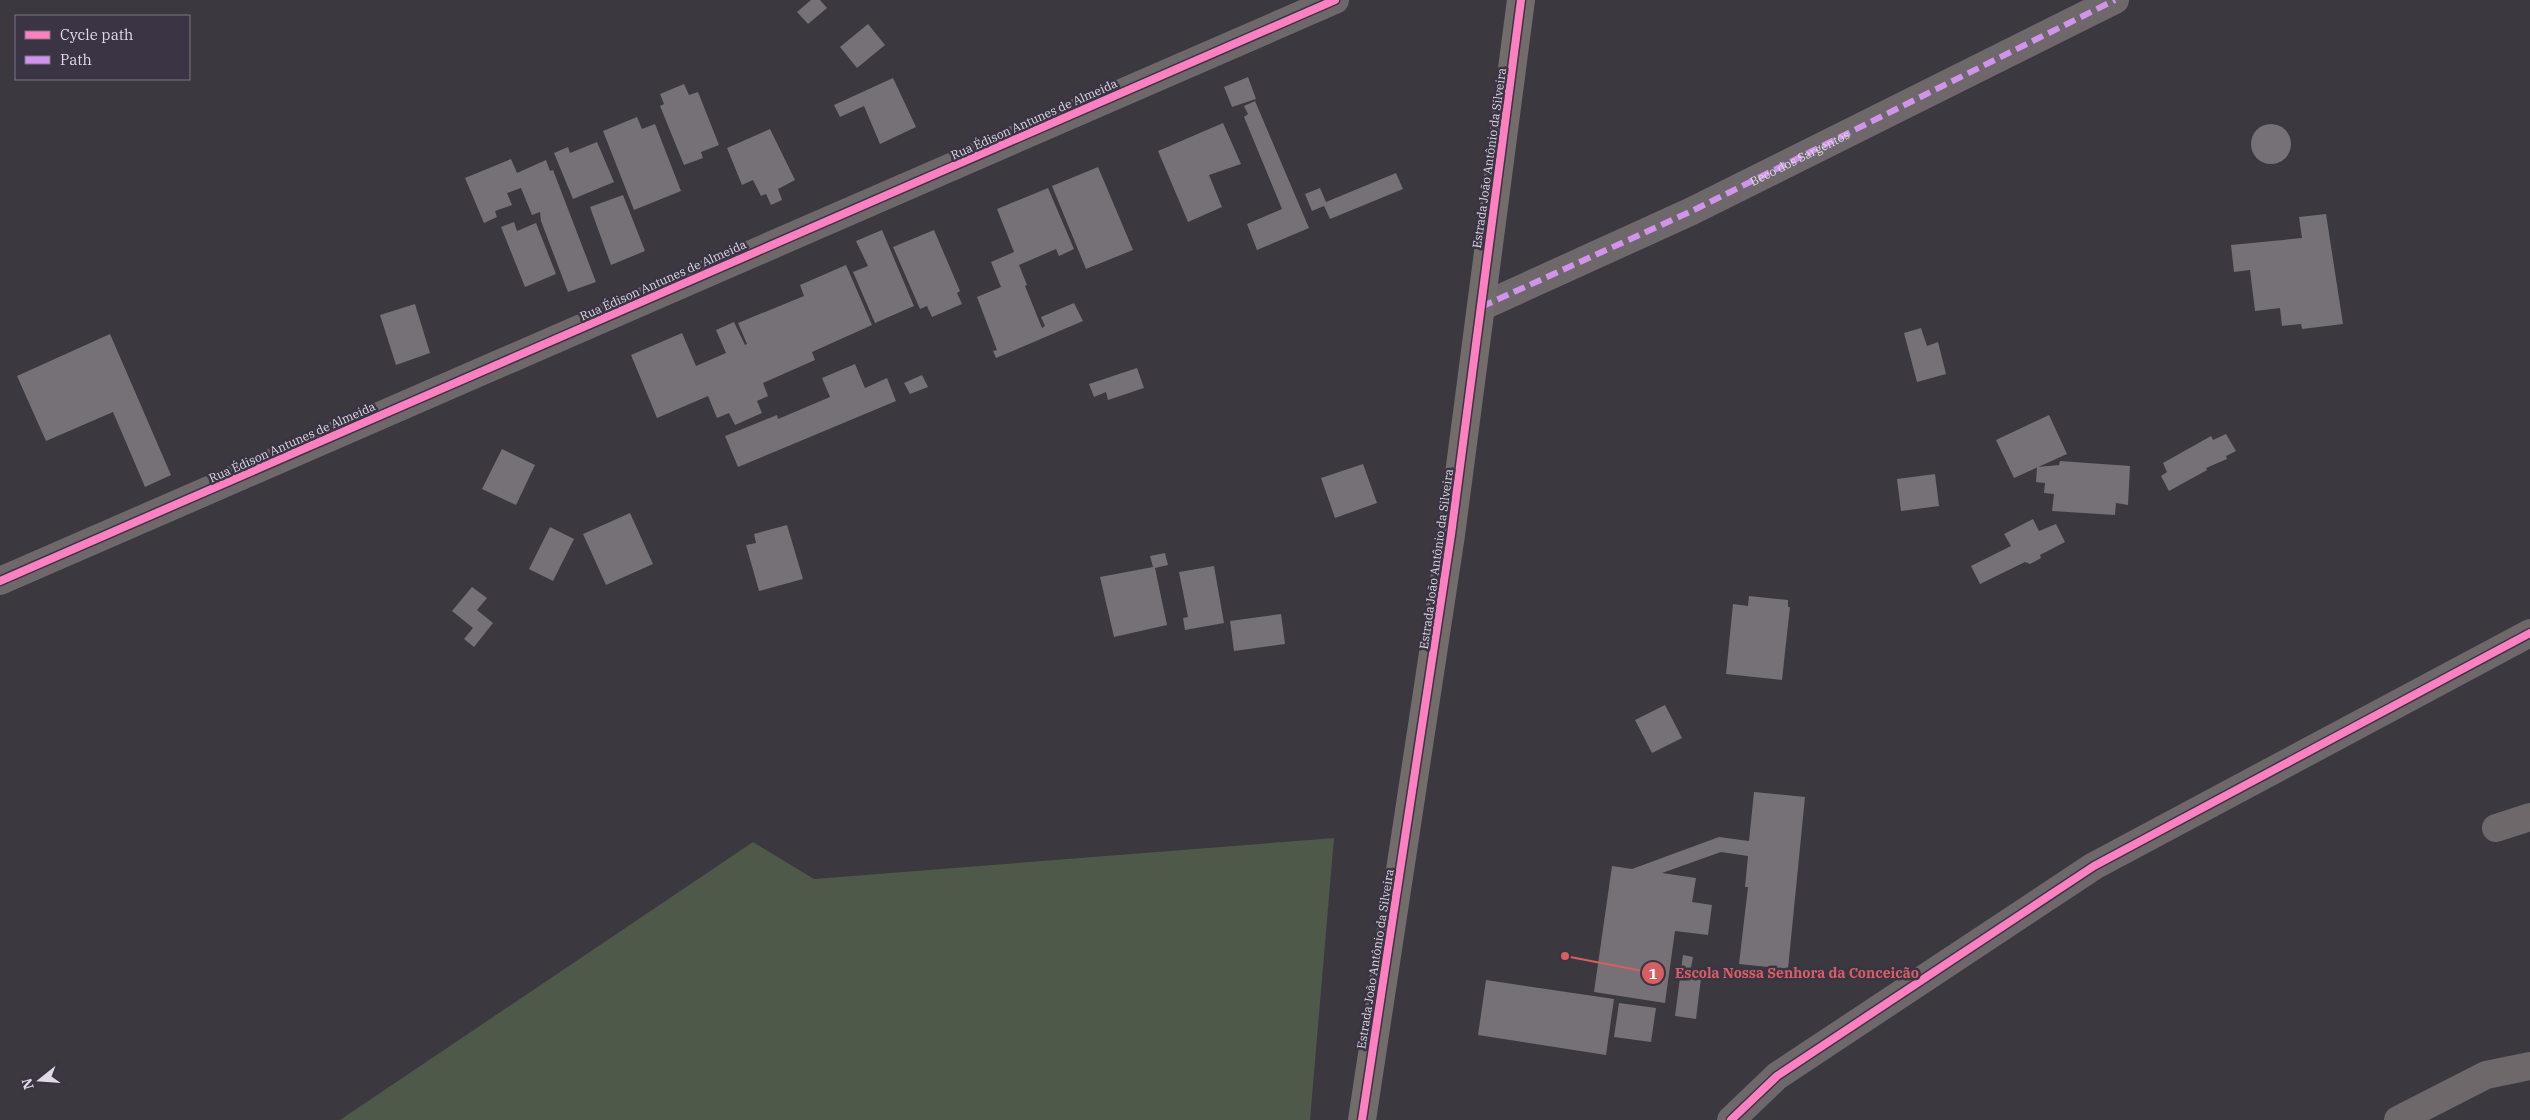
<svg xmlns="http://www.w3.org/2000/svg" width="2530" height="1120" font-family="'IBM Plex Serif',serif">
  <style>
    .green { fill: #4e5949 }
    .building { fill: #757176 }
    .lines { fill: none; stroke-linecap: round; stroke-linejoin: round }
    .street { stroke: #6e686a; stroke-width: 28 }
    .secondary { stroke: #726c6b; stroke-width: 28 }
    .quiet { stroke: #d193ec; stroke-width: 6; stroke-dasharray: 12 6; stroke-linecap: butt }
    .cycleway-casing { stroke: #3a3444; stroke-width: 11 }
    .cycleway { stroke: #ff80c0; stroke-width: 8 }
    .labels { text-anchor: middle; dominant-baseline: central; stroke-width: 5; stroke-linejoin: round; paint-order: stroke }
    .street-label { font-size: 12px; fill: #dedbe5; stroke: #3a3444 }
    .leader { fill: none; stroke: #d85e61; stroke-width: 2 }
    .callout-dot { fill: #d85e61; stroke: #3a3444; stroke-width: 2 }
    .mark-label { font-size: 15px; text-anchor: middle; font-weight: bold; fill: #fff }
    .callout-label { font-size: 14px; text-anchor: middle; font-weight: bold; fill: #d85e61; stroke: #3a3444; stroke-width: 5; stroke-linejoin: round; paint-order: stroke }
  </style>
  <rect width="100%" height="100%" fill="#3b3840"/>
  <!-- green -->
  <path class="green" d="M1334 838 1310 1120H340L753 842 814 879Z"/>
  <!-- building -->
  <g class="building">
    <path d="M811 0H820L827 8 808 24 797 12Z"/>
    <path d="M868 24 885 45 857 68 840 47Z"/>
    <path d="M1248 77 1256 99 1232 107 1224 87Z"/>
    <path d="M893 78 916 127 880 144 864 106 840 117 834 105Z"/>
    <path d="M684 84 689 95 698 92 719 145 701 152 703 158 684 165 660 106 664 104 660 94Z"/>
    <path d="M1255 101 1309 228 1257 250 1247 224 1282 209 1244 117 1248 114 1244 106Z"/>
    <path d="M637 117 642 129 655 124 681 191 634 210 603 131Z"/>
    <path d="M1223 123 1241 164 1209 175 1222 207 1188 222 1158 151Z"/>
    <circle cx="2271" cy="144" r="20"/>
    <path d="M770 129 795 180 778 189 782 200 771 205 766 194 761 196 753 180 742 185 727 148Z"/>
    <path d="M597 142 614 182 573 199 554 153 568 147 570 153Z"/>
    <path d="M511 159 517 173 546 160 550 171 553 170 596 282 568 292 541 221 540 212 532 215 521 188 507 193 512 205 495 211 497 217 484 223 465 178Z"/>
    <path d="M1098 167 1133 250 1086 269 1052 186Z"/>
    <path d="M1396 173 1403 189 1330 219 1324 206 1312 211 1305 194 1320 188 1326 202Z"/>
    <path d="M1048 188 1074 249 1059 256 1056 249 1019 265 1027 285 1025 286 1042 328 1045 326 1041 317 1074 303 1083 321 996 358 993 351 997 350 977 297 1001 287 991 262 1014 252 997 209Z"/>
    <path d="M623 195 645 251 611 265 590 207Z"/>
    <path d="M2326 214 2343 324 2302 329 2301 324 2282 326 2280 308 2255 311 2250 270 2234 272 2231 245 2302 238 2299 217Z"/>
    <path d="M514 222 517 231 536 223 556 274 525 287 501 227Z"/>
    <path d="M882 230 914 306 875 323 853 272 868 266 856 241Z"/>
    <path d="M934 230 960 291 957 293 962 304 932 317 927 306 920 309 893 247Z"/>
    <path d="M846 265 872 325 812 352 815 360 763 383 768 396 757 401 762 413 735 425 729 413 717 418 708 396 657 418 631 355 682 333 696 366 726 353 716 330 734 322 745 345 747 344 738 323 804 296 800 285Z"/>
    <path d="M415 304 430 353 396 365 380 315Z"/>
    <path d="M1921 328 1927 346 1938 342 1946 374 1917 382 1904 333Z"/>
    <path d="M110 334 171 475 145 487 113 412 46 441 17 376Z"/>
    <path d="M855 364 865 388 887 378 896 401 738 467 725 436 777 415 778 419 830 397 822 378Z"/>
    <path d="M1137 368 1144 388 1108 400 1106 392 1094 397 1089 384Z"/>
    <path d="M922 375 928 387 910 394 904 383Z"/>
    <path d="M2049 415 2067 454 2014 478 1996 440Z"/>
    <path d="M2226 434 2236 451 2226 456 2227 459 2206 468 2207 470 2169 491 2161 476 2167 472 2163 463 2211 436 2213 440Z"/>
    <path d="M502 449 535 465 516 505 482 489Z"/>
    <path d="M2060 461 2130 466 2128 505 2116 503 2115 515 2052 511 2054 494 2044 493 2045 483 2036 482 2037 467 2059 465Z"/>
    <path d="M1363 464 1377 503 1335 518 1321 478Z"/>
    <path d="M1935 474 1939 506 1901 511 1897 479Z"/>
    <path d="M630 513 653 564 606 585 583 534Z"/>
    <path d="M2033 519 2039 531 2056 524 2065 542 2040 555 2041 558 2030 564 2025 562 1980 584 1971 566 2011 546 2004 534Z"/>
    <path d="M787 525 803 579 759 591 746 545 756 543 754 534Z"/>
    <path d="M550 527 574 539 553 581 529 569Z"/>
    <path d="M1165 553 1168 565 1155 568 1167 625 1114 637 1100 577 1153 567 1150 556Z"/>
    <path d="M1214 566 1224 623 1185 630 1183 618 1188 617 1179 572Z"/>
    <path d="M472 587 487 598 477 610 493 623 474 647 464 639 473 628 452 611Z"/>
    <path d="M1749 596 1788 600V607H1790L1782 680 1726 674 1733 604 1748 606Z"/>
    <path d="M1281 614 1285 644 1234 651 1230 621Z"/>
    <path d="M1665 705 1682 738 1652 753 1635 720Z"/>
    <path d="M1754 792 1805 797 1788 969 1739 964 1748 887H1745L1748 856 1721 852 1662 873 1696 878 1692 902 1712 905 1708 935 1675 931 1665 1003 1594 992 1612 866 1632 869 1719 837 1749 841Z"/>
    <path d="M1683 955 1693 957 1691 968 1702 970 1696 1019 1675 1016Z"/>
    <path d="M1486 980 1614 999 1606 1055 1478 1035Z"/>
    <path d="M1619 1003 1656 1008 1651 1042 1614 1037Z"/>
  </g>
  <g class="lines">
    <!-- street -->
    <g class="street">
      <path id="s1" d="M1481 307 1692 211 2115 0"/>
      <path d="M0 581 1335 0"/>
      <path d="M2496 828 2530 817"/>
      <path d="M1731 1120 1777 1076 2094 866 2530 633"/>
      <path d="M2398 1120 2486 1075 2530 1066"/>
    </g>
    <!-- secondary -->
    <path class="secondary" d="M1362 1120 1451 535 1521 0"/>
    <!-- quiet -->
    <path class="quiet" d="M1481 307 1692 211 2115 0"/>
    <!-- cycleway casing -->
    <g class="cycleway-casing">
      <g id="cycleway">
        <path d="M0 581 1335 0"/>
        <path d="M1362 1120 1451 535 1521 0"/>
        <path d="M1731 1120 1777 1076 2094 866 2530 633"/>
      </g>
    </g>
    <!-- cycleway -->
    <use href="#cycleway" class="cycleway"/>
  </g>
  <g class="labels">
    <!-- street labels -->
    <g class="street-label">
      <text transform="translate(1034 119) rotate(-24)">Rua Édison Antunes de Almeida</text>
      <text stroke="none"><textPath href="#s1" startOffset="352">Beco dos Sargentos</textPath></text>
      <text transform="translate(1489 158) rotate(-82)">Estrada João Antônio da Silveira</text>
      <text transform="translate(663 280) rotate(-24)">Rua Édison Antunes de Almeida</text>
      <text transform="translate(292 442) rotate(-24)">Rua Édison Antunes de Almeida</text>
      <text transform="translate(1436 559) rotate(-82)">Estrada João Antônio da Silveira</text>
      <text transform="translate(1375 959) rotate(-81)">Estrada João Antônio da Silveira</text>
    </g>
  </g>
  <!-- callouts -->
  <path class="leader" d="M1565 956L1653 973"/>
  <g class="callout-dot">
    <circle cx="1565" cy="956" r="5"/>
    <circle cx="1653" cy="973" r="12"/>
  </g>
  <g class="mark-label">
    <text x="1653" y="979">1</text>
  </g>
  <g class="callout-label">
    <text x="1797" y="978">Escola Nossa Senhora da Conceicão</text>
  </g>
  <!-- legend -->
  <rect x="15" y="15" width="175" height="65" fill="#3a3444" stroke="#7c7784"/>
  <rect x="25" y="31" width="25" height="8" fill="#ff80c0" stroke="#7c7784"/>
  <text x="60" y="40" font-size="15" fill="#dedbe5">Cycle path</text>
  <rect x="25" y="56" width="25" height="8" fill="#d193ec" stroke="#7c7784"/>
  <text x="60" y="65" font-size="15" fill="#dedbe5">Path</text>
  <!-- north arrow -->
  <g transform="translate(40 1080) rotate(253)" stroke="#3a3444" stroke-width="4" paint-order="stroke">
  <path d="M0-4L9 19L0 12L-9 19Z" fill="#dedbe5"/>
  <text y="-8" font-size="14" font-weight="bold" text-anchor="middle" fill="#dedbe5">N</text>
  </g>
</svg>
